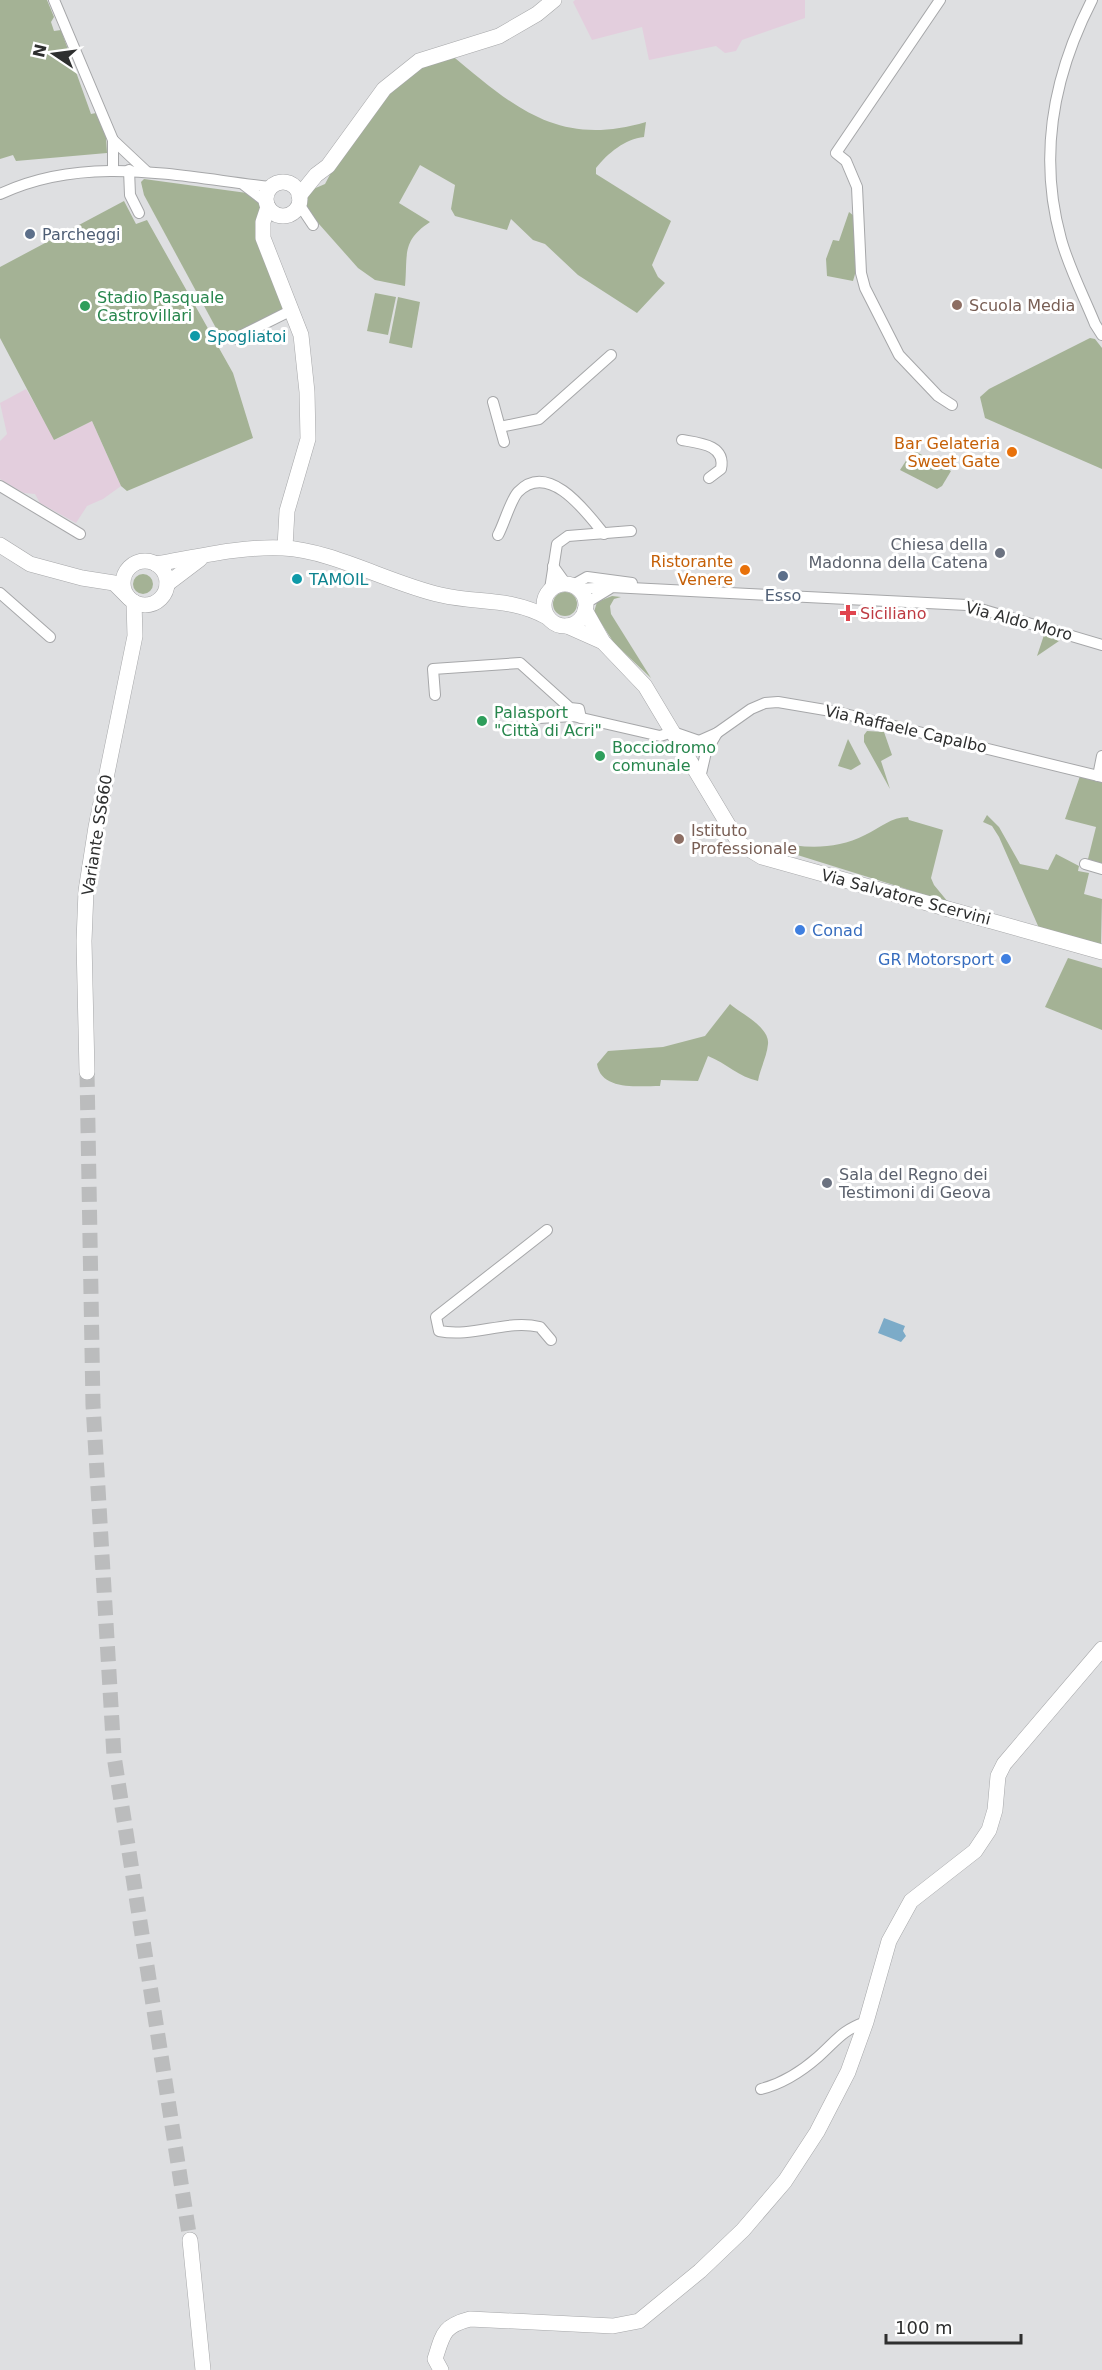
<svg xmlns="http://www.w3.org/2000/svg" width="1102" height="2370" font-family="'DejaVu Sans',sans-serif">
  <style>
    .commercial { fill: #e3cedd }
    .green { fill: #a4b295 }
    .water { fill: #7cabc8 }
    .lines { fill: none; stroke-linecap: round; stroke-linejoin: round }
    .secondary-tunnel { stroke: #bbbcbd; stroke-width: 15; stroke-dasharray: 15 8; stroke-linecap: butt }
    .minor-casing { stroke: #a6a7a9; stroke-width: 12 }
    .secondary-casing { stroke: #a6a7a9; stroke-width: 16 }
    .minor { stroke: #fff; stroke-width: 10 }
    .secondary { stroke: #fff; stroke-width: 15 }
    .service-dot { fill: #5c6f8a; stroke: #fff; stroke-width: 2 }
    .education-dot { fill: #8d6e63; stroke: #fff; stroke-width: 2 }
    .leisure-dot { fill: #2e9e5b; stroke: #fff; stroke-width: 2 }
    .culture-dot { fill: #0f9aa8; stroke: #fff; stroke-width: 2 }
    .food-dot { fill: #e8710a; stroke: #fff; stroke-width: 2 }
    .worship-dot { fill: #6b7280; stroke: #fff; stroke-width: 2 }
    .health-dot { fill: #e0444e; stroke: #fff; stroke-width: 2 }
    .shop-dot { fill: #3f7fe0; stroke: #fff; stroke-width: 2 }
    .labels { text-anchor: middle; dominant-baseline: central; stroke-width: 6; stroke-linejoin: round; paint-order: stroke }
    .service-label { font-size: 16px; fill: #4e5e75; stroke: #fff; text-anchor: start }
    .leisure-label { font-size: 16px; fill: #27864d; stroke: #fff; text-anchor: start }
    .education-label { font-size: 16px; fill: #785e54; stroke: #fff; text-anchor: start }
    .culture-label { font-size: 16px; fill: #0d838f; stroke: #fff; text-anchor: start }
    .food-label { font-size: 16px; fill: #c56008; stroke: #fff; text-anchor: end }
    .worship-label { font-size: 16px; fill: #5b616d; stroke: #fff; text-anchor: end }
    .health-label { font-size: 16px; fill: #be3a42; stroke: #fff; text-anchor: start }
    .street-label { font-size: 16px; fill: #2e2f2f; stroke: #fff }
    .shop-label { font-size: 16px; fill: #366cbe; stroke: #fff; text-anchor: start }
  </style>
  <rect width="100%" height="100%" fill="#dedfe1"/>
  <!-- commercial -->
  <g class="commercial">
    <path d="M575 0H805V18L742 40 736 51 725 53 716 46 649 60 642 27 592 40 573 2Z"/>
    <path d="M26 389 55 440 92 421 121 486 103 499 87 506 76 523 40 503 35 494 24 493 0 479V441L7 434 0 403Z"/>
  </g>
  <!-- green -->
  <g class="green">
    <path d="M0 0H47L54 17 51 22 54 31 61 30 91 114 96 113 106 137 107 153 16 161 13 155 0 159Z"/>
    <path d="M450 54C514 107 558 148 646 122L644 137C625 139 608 153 596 168V174L671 221 652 265 658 277 665 283 637 313 578 275 545 244 533 240 511 219 507 230 455 216 451 209 455 185 420 165 399 203 430 222C401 241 408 255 405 286L375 280 358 268 303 206 304 193 325 184 335 165 384 98 414 70Z"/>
    <path d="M144 179 247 193 261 205 286 306 276 314 223 341 144 195 141 182Z"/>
    <path d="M124 201 136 224 147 220 233 373 253 438 127 491 121 486 92 421 54 440 0 338V267Z"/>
    <path d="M849 212 854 216C855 235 860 263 853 281L827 276 826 259 833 240 839 241Z"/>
    <path d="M375 293 396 297 388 335 367 331Z"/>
    <path d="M398 297 420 302 412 348 389 343Z"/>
    <path d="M1090 338 1095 339 1102 348V469L985 418 980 397 989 389Z"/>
    <path d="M913 450 951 471 942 486 937 489 900 470Z"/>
    <circle cx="143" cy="584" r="10"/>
    <circle cx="565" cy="604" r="12"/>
    <path d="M612 596 621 597 614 599 610 606 611 614 651 678 614 643 594 612 597 602Z"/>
    <path d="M1044 635 1059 641 1037 656Z"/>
    <path d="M867 731 884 732 892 755 881 761 890 789 864 742V735Z"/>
    <path d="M848 739 861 764 851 770 838 766Z"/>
    <path d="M1080 776 1102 782V864L1088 859 1096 827 1065 819Z"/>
    <path d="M987 815 999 827 1020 864 1048 870 1056 854 1079 866 1078 871 1089 873 1084 894 1102 899 1101 945 1039 928 999 837 992 826 983 822Z"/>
    <path d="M908 817 909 820 943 830 931 878 934 885 948 902 775 848 776 843C807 848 836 850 865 835 880 828 891 817 908 817Z"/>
    <path d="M1068 958 1102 968V1030L1045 1007Z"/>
    <path d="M730 1004C740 1013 770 1027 768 1044 767 1056 760 1069 758 1081 739 1077 726 1063 708 1056L698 1081 661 1080 660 1086C639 1086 601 1091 597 1064L608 1051 663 1047 705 1036Z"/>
  </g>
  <!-- water -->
  <path class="water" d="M884 1318 905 1326 903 1331 906 1336 901 1342 878 1333Z"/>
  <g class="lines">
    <!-- secondary-tunnel -->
    <path class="secondary-tunnel" d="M87 1072 93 1405 114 1756 190 2240"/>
    <!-- minor casing -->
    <g class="minor-casing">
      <g id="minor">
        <path d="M54 0 113 140"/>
        <path d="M940 0 836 153 846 161 857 187 861 273 865 288 899 355 938 396 952 405"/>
        <path d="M1092 0C1053 76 1038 156 1061 239 1069 268 1084 297 1095 324L1102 335"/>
        <path d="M113 169V140L146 171"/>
        <path d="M129 170 130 195 139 213"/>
        <path d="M244 185 266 202"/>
        <path d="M0 194C87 153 180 177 271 187"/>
        <path d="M299 204 313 225"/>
        <path d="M234 339 292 310"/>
        <path d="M493 402 504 442"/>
        <path d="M500 427 539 419 611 355"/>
        <path d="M682 440C700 443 726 445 721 469L709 478"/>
        <path d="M0 486 80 534"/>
        <path d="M498 535C504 524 511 499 518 492 549 460 587 513 604 534"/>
        <path d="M553 566 566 584"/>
        <path d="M573 585 587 577 632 583"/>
        <path d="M550 589 557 544 568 536 631 531"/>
        <path d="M579 589 611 587 967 605 1102 645"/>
        <path d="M0 593 50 637"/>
        <path d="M586 603 609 589"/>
        <path d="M435 695 433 669 520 663 570 708 579 709 581 718"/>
        <path d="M522 719 573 716 660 736 673 732 699 741"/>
        <path d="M687 756 699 741 717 733 751 709 765 703 778 702 837 712 1102 777"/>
        <path d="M1098 776 1102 756"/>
        <path d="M700 778 706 752 717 733"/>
        <path d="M1085 864 1102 869"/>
        <path d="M547 1230 436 1317 439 1331C474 1338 506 1319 540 1327L551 1340"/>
        <path d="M761 2089C781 2084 802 2071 818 2057 836 2041 842 2030 866 2022"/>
      </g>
    </g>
    <!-- secondary casing -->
    <g class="secondary-casing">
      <g id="secondary">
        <circle cx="283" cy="199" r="17"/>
        <path d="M299 196 316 175 328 166 384 89 419 61 499 36 537 14 554 0"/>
        <path d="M268 207 263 222V238L301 335 307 392 308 439 287 511 285 547"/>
        <path d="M0 545 30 564 82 578 114 583 128 597"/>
        <circle cx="145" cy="583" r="22"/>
        <path d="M156 564C197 557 241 546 283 548 332 550 391 584 441 595 480 604 509 597 547 617"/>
        <path d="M167 584 200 559"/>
        <circle cx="565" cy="605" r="21"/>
        <path d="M585 610 603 642 645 686 739 843 762 857 1102 952"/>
        <path d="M567 626 603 642"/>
        <path d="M87 1072 84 941 86 891 96 827 135 636 134 602"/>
        <path d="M190 2240 203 2370"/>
        <path d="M441 2370 435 2359C443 2334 443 2326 470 2319L613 2326 639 2321 700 2271 743 2230 785 2181 817 2132 848 2072 866 2022 889 1941 911 1901 975 1851 989 1830 995 1810 998 1776 1004 1764 1102 1649"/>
      </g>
    </g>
    <!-- minor -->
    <use href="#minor" class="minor"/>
    <!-- secondary -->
    <use href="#secondary" class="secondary"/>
  </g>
  <!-- markers -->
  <g class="service-dot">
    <circle cx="30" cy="234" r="6"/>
    <circle cx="783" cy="576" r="6"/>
  </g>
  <g class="education-dot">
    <circle cx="957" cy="305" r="6"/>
    <circle cx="679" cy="839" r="6"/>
  </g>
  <g class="leisure-dot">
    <circle cx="85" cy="306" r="6"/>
    <circle cx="482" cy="721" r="6"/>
    <circle cx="600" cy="756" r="6"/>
  </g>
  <g class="culture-dot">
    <circle cx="195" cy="336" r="6"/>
    <circle cx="297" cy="579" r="6"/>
  </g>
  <g class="food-dot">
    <circle cx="1012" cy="452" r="6"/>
    <circle cx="745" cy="570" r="6"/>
  </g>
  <g class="worship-dot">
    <circle cx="1000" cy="553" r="6"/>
    <circle cx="827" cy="1183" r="6"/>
  </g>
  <path class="health-dot" d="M845 604h6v6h6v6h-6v6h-6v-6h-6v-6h6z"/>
  <g class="shop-dot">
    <circle cx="800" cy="930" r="6"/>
    <circle cx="1006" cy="959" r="6"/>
  </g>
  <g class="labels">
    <!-- service labels -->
    <g class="service-label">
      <text x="42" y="234">Parcheggi</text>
      <text x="783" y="595" text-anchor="middle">Esso</text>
    </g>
    <!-- leisure labels -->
    <g class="leisure-label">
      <text x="97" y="297">Stadio Pasquale<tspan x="97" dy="18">Castrovillari</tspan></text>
      <text x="494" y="712">Palasport<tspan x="494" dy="18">"Città di Acri"</tspan></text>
      <text x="612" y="747">Bocciodromo<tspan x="612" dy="18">comunale</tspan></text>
    </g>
    <!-- education labels -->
    <g class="education-label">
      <text x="969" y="305">Scuola Media</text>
      <text x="691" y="830">Istituto<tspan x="691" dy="18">Professionale</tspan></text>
    </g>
    <!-- culture labels -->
    <g class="culture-label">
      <text x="207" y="336">Spogliatoi</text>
      <text x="309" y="579">TAMOIL</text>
    </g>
    <!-- food labels -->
    <g class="food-label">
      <text x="1000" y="443">Bar Gelateria<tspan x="1000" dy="18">Sweet Gate</tspan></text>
      <text x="733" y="561">Ristorante<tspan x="733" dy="18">Venere</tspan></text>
    </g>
    <!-- worship labels -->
    <g class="worship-label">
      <text x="988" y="544">Chiesa della<tspan x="988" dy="18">Madonna della Catena</tspan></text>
      <text x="839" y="1174" text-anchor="start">Sala del Regno dei<tspan x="839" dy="18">Testimoni di Geova</tspan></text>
    </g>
    <!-- health labels -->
    <g class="health-label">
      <text x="860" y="613">Siciliano</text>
    </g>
    <!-- street labels -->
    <g class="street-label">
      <text transform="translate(1019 621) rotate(15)">Via Aldo Moro</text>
      <text transform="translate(906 729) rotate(13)">Via Raffaele Capalbo</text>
      <text transform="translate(97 835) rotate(-81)">Variante SS660</text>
      <text transform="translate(906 897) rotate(15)">Via Salvatore Scervini</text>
    </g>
    <!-- shop labels -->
    <g class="shop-label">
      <text x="812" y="930">Conad</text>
      <text x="994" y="959" text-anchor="end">GR Motorsport</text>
    </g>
  </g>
  <!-- north arrow -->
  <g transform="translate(54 54) rotate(283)" stroke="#ffffff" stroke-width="4.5" paint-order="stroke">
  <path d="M0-4.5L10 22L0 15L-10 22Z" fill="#2e2f2f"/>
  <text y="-9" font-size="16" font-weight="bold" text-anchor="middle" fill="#2e2f2f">N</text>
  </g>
  <!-- scale -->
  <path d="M886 2334v9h135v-9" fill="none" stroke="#2e2f2f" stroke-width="3"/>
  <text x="895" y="2334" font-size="18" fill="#2e2f2f" stroke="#ffffff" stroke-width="4.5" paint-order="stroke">100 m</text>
</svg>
